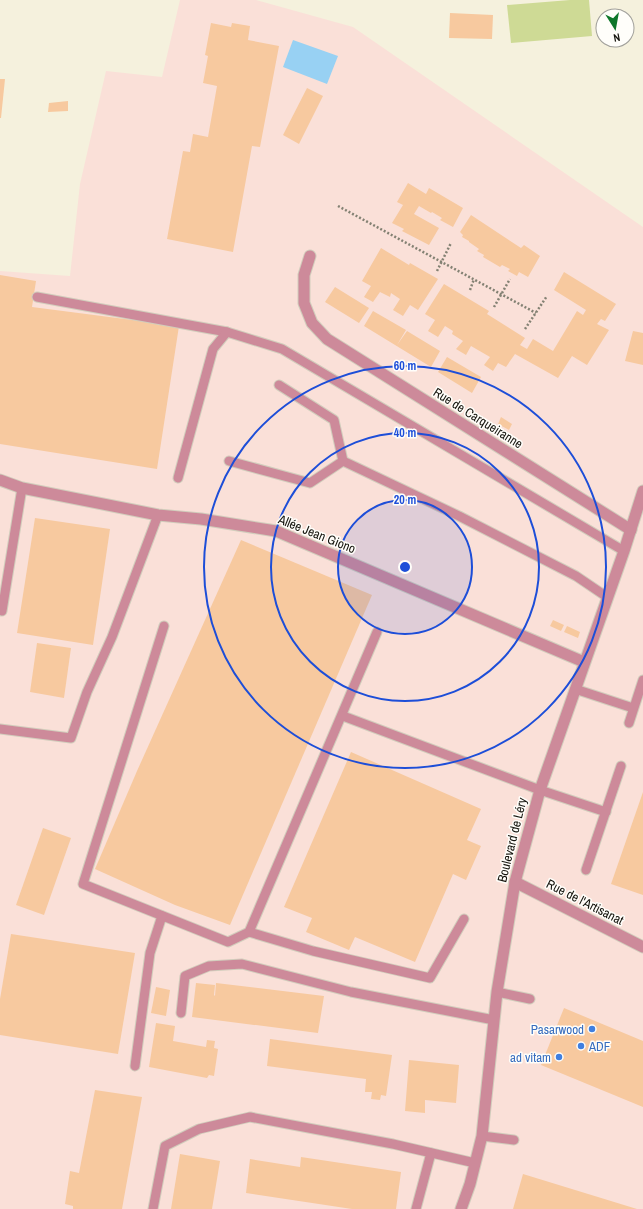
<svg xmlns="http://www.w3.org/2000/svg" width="643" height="1209" font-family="'Archivo Narrow',sans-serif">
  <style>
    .industrial { fill: #fae0d8 }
    .green { fill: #ceda95 }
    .water { fill: #98d1f3 }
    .building { fill: #f7c99f }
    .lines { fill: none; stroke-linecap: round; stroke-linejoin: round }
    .service-casing { stroke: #d1cdbc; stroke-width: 11 }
    .minor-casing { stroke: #d1cdbc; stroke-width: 13 }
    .tertiary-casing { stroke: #d1cdbc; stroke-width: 13 }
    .path { stroke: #838173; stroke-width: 2.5; stroke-dasharray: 2 2; stroke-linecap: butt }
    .service { stroke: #cd8a9a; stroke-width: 9 }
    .minor { stroke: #cd8a9a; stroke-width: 11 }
    .tertiary { stroke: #cd8a9a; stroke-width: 11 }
    .ring { fill: none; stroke: #1d4ed8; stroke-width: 2 }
    .shop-dot { fill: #3f7fe0; stroke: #fffefa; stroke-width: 1.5 }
    .labels { text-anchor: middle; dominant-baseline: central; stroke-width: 3; stroke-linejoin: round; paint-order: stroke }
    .street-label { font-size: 13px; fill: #14130c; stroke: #fffefa }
    .shop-label { font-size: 13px; fill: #366cbe; stroke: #fffefa; text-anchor: end }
    .centre { fill: #1d4ed8; stroke: #fffefa; stroke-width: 2 }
    .ring-label { font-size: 12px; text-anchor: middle; font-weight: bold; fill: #1d4ed8; stroke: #fffefa; stroke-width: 3; stroke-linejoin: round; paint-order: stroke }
  </style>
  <rect width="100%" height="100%" fill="#f5f1dd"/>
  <!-- industrial -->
  <path class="industrial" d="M180 0H256L353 27 643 227V1209H0V271L70 276 80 184 106 71 162 77Z"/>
  <!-- green -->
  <path class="green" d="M570 0H589L592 36 511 43 507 5Z"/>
  <!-- water -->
  <path class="water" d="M293 40 338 56 327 84 283 67Z"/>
  <!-- building -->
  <g class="building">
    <path d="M450 13 493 15 492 39 449 38Z"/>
    <path d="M211 23 231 27 232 23 250 26 248 40 279 46 260 147 252 146 233 252 167 239 183 151 190 152 193 134 208 137 217 86 203 83 208 56 205 55Z"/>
    <path d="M0 79H5L1 118H0Z"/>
    <path d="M307 88 323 96 299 144 283 135Z"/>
    <path d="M68 101V111L48 112 49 103Z"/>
    <path d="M408 183 426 194 429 188 463 208 453 227 440 220 442 218 432 212 431 213 419 206 414 214 439 228 429 245 402 231 404 229 392 223 403 205 397 202Z"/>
    <path d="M471 215 521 248 524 245 540 256 528 277 519 272 517 276 508 271 510 269 502 265 500 267 483 257 484 255 477 251 479 249 469 242V241L462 237 463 235 460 232Z"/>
    <path d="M381 248 409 265 410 263 438 279 418 310 410 305 403 316 393 310 400 299 391 293 390 297 380 292 373 302 364 297 371 286 362 281Z"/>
    <path d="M564 272 616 304 605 321 601 319 597 324 609 330 587 365 572 356 558 378 515 354 506 367 498 363 493 371 484 365 490 357 471 346 466 355 456 349 463 341 452 334 453 331 445 326 438 337 428 331 435 320 425 314 444 284 489 311 487 314 525 338 520 345 527 349 533 339 553 351 577 311 583 315 586 310 554 290Z"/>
    <path d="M0 275 36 281 32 307 179 326 157 469 0 444Z"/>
    <path d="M335 287 369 308 359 323 325 302Z"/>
    <path d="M373 311 406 330 397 345 407 331 440 351 431 367 364 326Z"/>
    <path d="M633 331 643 333V365L625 361Z"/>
    <path d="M447 357 481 377 472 393 438 372Z"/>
    <path d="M501 417 512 424 509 430 498 424Z"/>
    <path d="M35 518 110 529 93 645 17 633Z"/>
    <path d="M241 540 372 595 230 925 175 905 95 869 137 771Z"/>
    <path d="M553 620 564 625 561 631 550 626Z"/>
    <path d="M567 626 580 632 578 638 564 632Z"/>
    <path d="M37 643 71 648 64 698 30 692Z"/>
    <path d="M351 752 481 809 467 840 481 846 466 880 453 874 415 962 355 937 349 950 306 932 312 918 284 907Z"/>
    <path d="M643 792V895L611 884Z"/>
    <path d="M43 828 71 838 44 915 16 905Z"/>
    <path d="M11 934 135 953 118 1054 0 1035V999Z"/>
    <path d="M196 983 215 985 214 995 215 996 216 983 324 996 318 1033 192 1017Z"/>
    <path d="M156 987 170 990 166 1016 151 1013Z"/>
    <path d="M564 1008 643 1041V1107L541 1065Z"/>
    <path d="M156 1023 175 1026 173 1041 206 1047 207 1040 215 1041 214 1048 218 1049 214 1076 209 1075 207 1078 149 1067Z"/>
    <path d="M270 1039 392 1055 386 1096 381 1095 380 1100 371 1099 372 1092H365L366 1079 267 1066Z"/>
    <path d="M409 1060 459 1065 456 1103 425 1100V1113L405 1111Z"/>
    <path d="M95 1090 142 1097 122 1209H73V1206L65 1204 70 1171 79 1173Z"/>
    <path d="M180 1154 220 1161 212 1209H171Z"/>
    <path d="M301 1157 401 1172 396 1209H352L246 1193 250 1159 300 1167Z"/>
    <path d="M523 1174 637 1209H513Z"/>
  </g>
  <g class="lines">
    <!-- service casing -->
    <g class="service-casing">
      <g id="service">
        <path d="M37 297 227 332 282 349 624 551"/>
        <path d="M279 385 334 420 343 461 459 516 576 576 607 597"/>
        <path d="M229 461 310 483 343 461"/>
        <path d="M178 478 213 349 227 332"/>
        <path d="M2 611 22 488"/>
        <path d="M164 626 83 884 228 942 249 932 377 632"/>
        <path d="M575 689 633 708"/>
        <path d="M343 716 540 790 606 812"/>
        <path d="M629 723 643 680"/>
        <path d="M0 729 71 738 87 692 112 637 158 515"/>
        <path d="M586 870 621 766"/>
        <path d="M249 932 313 951 430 978 464 919"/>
        <path d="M497 992 530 999"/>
        <path d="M181 1013 185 976 209 966 242 964 351 992 494 1020"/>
        <path d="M135 1066 150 953 162 916"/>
        <path d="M482 1136 514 1140"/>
        <path d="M153 1209 165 1146 199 1129 250 1117 393 1144 475 1163"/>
        <path d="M416 1209 431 1153"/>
      </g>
    </g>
    <!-- minor casing -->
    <g class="minor-casing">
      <g id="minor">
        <path d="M310 256 304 275V303L312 323 327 339 631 530"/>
        <path d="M0 480 22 488 158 515 201 519 276 531 584 662"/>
        <path d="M515 882 643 947"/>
      </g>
    </g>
    <!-- tertiary casing -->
    <g class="tertiary-casing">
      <path id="tertiary" d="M461 1209 470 1184 482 1136 497 992 515 882 540 790 624 551 643 491"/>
    </g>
    <!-- path -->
    <g class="path">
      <path d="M338 206 536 313"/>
      <path d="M437 271 451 243"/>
      <path d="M470 290 474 279"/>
      <path d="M494 307 510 279"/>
      <path d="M525 329 547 296"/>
    </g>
    <!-- service -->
    <use href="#service" class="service"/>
    <!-- minor -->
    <use href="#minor" class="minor"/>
    <!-- tertiary -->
    <use href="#tertiary" class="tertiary"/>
  </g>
  <!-- distance rings -->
  <circle cx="405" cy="567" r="67" fill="#1d4ed8" fill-opacity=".12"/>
  <g class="ring">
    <circle cx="405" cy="567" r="67"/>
    <circle cx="405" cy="567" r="134"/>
    <circle cx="405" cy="567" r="201"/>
  </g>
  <!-- markers -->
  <g class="shop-dot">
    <circle cx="592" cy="1029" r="4"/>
    <circle cx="581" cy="1046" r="4"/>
    <circle cx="559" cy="1057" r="4"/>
  </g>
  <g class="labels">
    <!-- street labels -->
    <g class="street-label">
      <text transform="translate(478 418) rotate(32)">Rue de Carqueiranne</text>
      <text transform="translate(317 534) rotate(22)">Allée Jean Giono</text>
      <text transform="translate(512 840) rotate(-76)">Boulevard de Léry</text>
      <text transform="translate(585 902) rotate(27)">Rue de l'Artisanat</text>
    </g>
    <!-- shop labels -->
    <g class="shop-label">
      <text x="584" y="1029">Pasarwood</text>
      <text x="589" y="1046" text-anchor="start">ADF</text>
      <text x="551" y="1057">ad vitam</text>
    </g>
  </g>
  <circle cx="405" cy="567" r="6" class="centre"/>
  <g class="ring-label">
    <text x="405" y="370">60 m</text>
    <text x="405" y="437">40 m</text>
    <text x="405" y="504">20 m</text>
  </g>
  <!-- north arrow -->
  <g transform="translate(615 28) rotate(169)"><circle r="19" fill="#fffefa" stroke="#a1a09b"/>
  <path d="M0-3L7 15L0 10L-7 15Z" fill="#0e772a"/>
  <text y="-6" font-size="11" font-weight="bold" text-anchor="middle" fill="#14130c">N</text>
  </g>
</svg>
